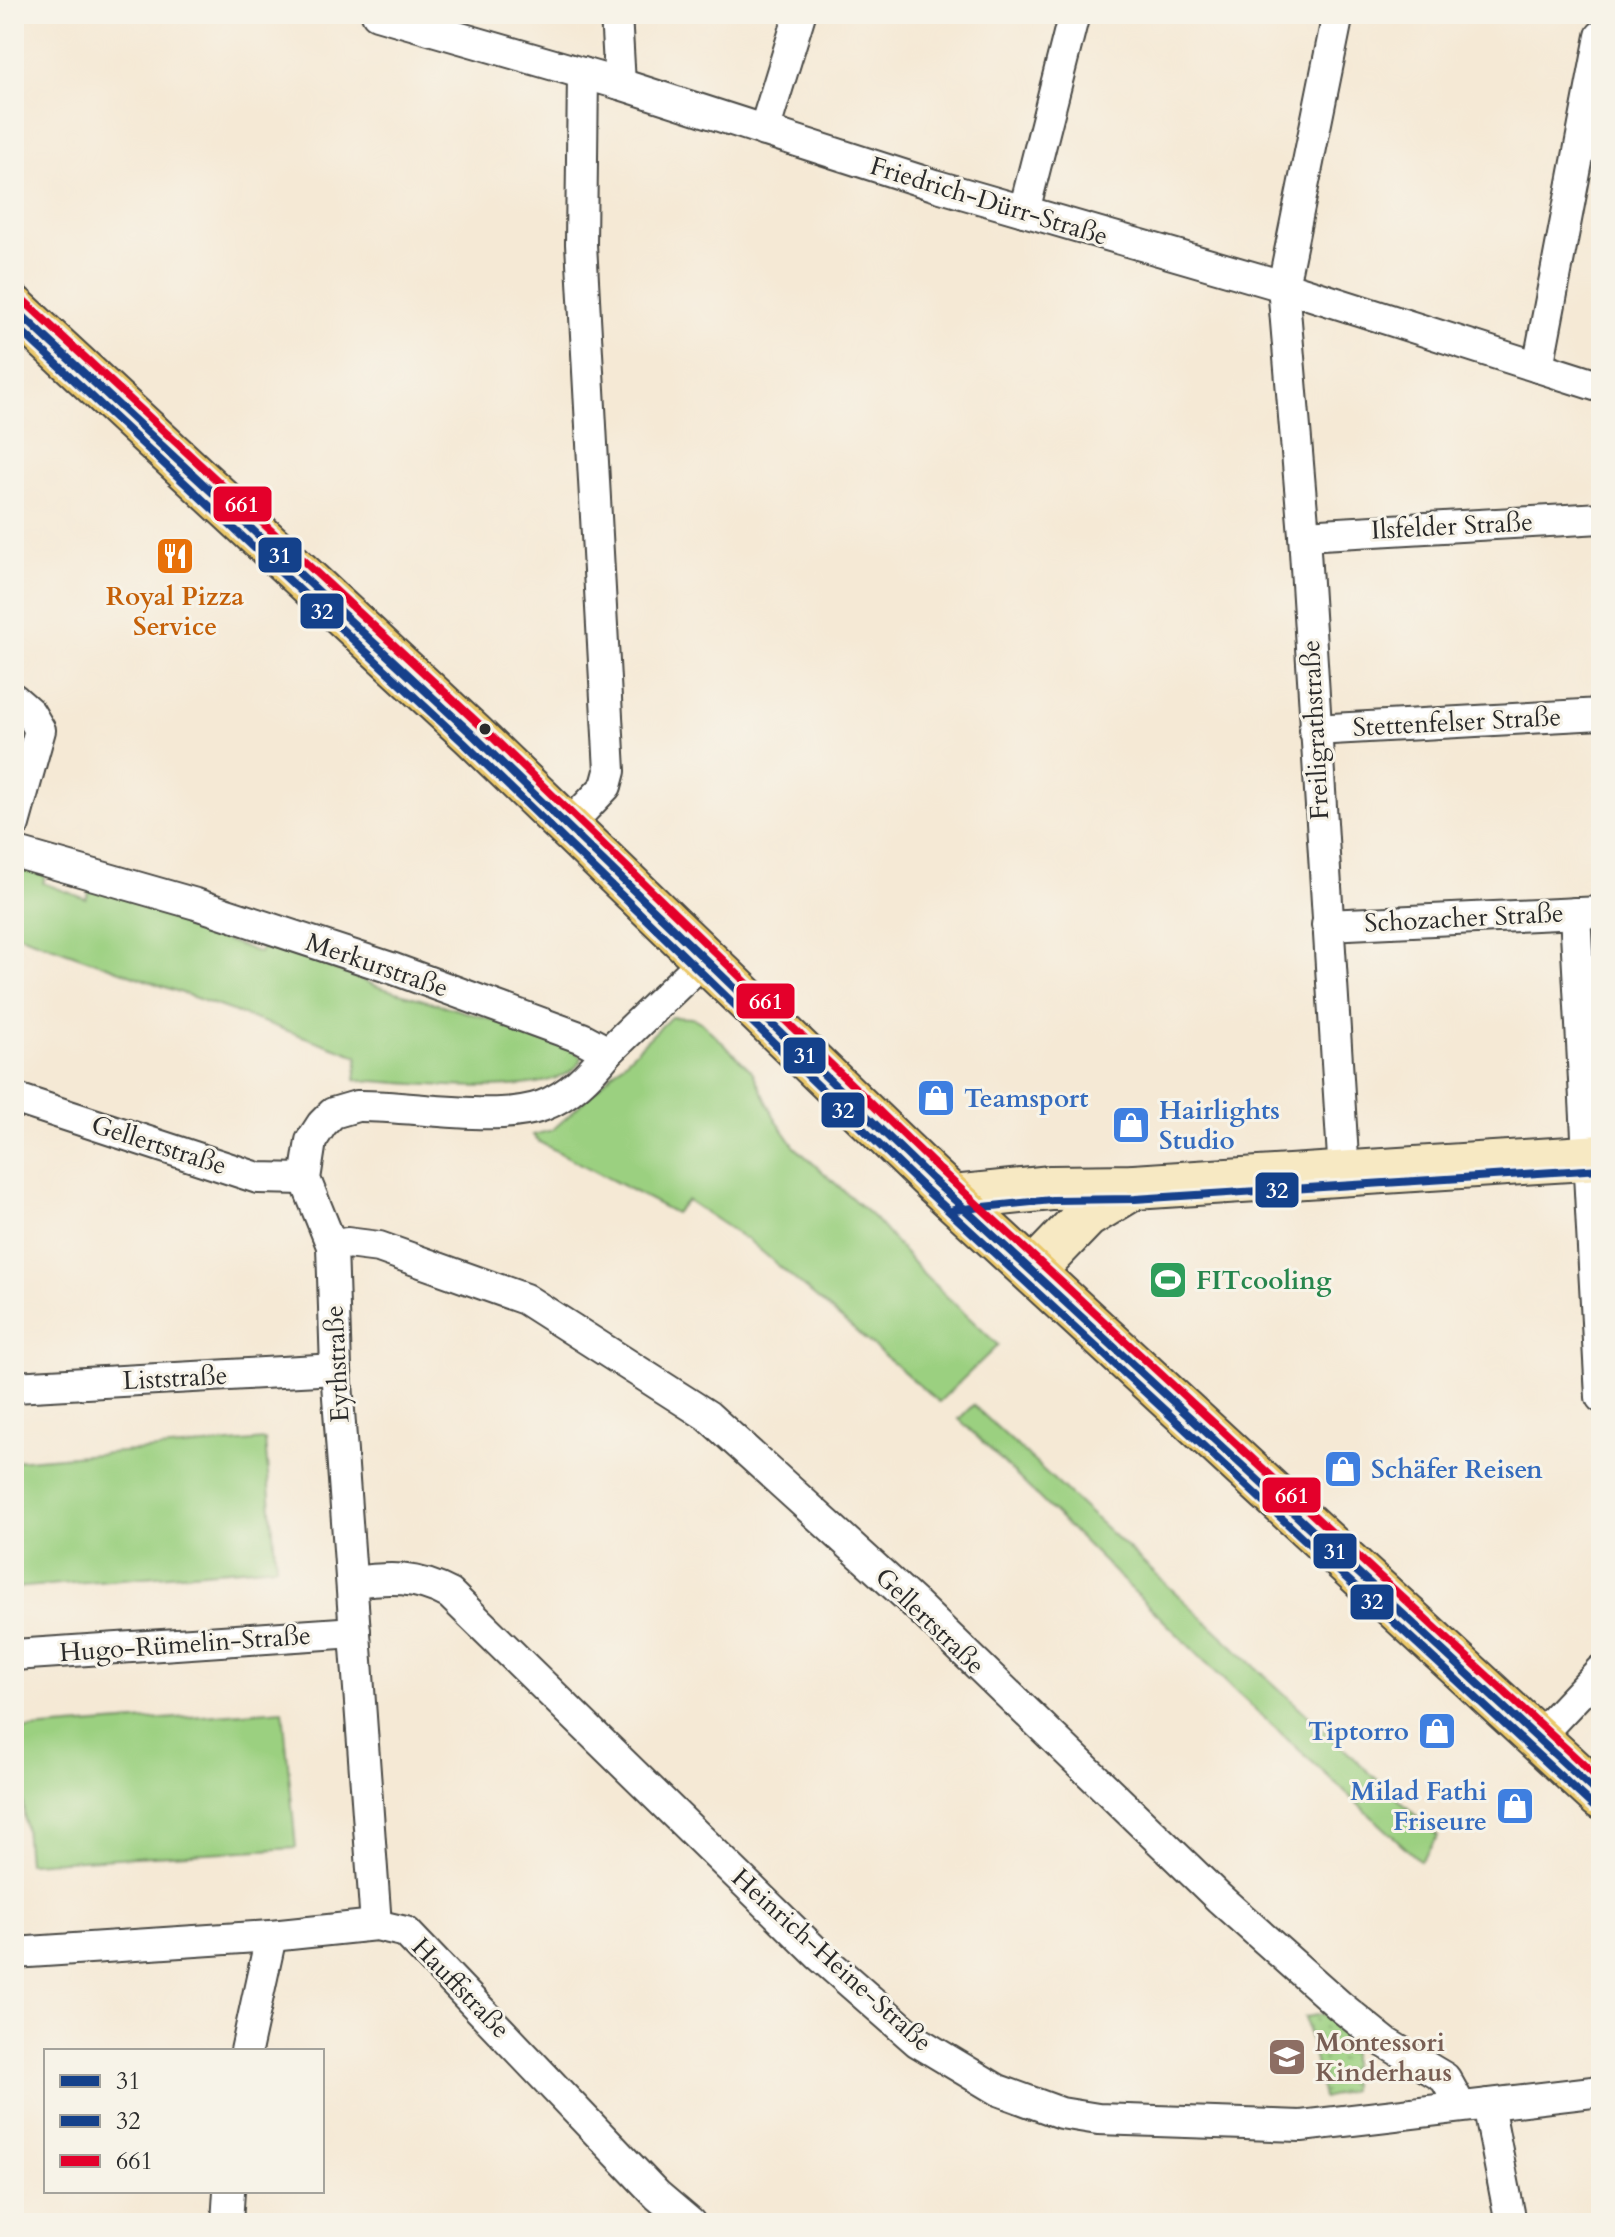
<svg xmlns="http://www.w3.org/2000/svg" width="1615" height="2237" font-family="Cardo,serif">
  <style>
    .grass { fill: #9bd080; stroke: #637e56; stroke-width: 2 }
    .park { fill: url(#park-dots); stroke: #637e56; stroke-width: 2 }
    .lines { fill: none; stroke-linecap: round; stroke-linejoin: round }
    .street-casing { stroke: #494844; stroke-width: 34 }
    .secondary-casing { stroke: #494844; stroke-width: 48 }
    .primary-casing { stroke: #494844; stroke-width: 48 }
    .street { stroke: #fff; stroke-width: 30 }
    .secondary { stroke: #f7e9c3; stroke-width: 44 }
    .primary { stroke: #eac769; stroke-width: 44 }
    .bus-1-casing { stroke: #f7f3e8; stroke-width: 14 }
    .bus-2-casing { stroke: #f7f3e8; stroke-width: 14 }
    .bus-3-casing { stroke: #f7f3e8; stroke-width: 14 }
    .bus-1 { stroke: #14418b; stroke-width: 8 }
    .bus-2 { stroke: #14418b; stroke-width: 8 }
    .bus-3 { stroke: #e4002b; stroke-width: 8 }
    .bus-dot { fill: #2b2b2b; stroke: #f7f3e8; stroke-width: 3 }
    .labels { text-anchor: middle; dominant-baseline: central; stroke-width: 6; stroke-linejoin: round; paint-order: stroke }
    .street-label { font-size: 26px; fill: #2b2b2b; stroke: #f7f3e8 }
    .food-label { font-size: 26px; font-weight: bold; fill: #c56008; stroke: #f7f3e8 }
    .shop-label { font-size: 26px; font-weight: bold; fill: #366cbe; stroke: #f7f3e8; text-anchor: start }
    .leisure-label { font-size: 26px; font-weight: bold; fill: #27864d; stroke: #f7f3e8; text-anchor: start }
    .education-label { font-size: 26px; font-weight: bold; fill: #785e54; stroke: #f7f3e8; text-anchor: start }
    .line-badge { stroke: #f7f3e8; stroke-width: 3 }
    .badge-label { font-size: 22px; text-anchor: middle; font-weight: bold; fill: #fff }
  </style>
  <defs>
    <pattern id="park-dots" width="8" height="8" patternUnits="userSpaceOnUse" patternTransform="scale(2)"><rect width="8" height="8" fill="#9bd080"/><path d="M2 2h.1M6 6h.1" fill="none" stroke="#7fa969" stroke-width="1.8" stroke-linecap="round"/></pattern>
  </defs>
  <rect width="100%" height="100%" fill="#f7f3e8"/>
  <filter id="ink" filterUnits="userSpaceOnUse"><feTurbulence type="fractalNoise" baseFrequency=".0125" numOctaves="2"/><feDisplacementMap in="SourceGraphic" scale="16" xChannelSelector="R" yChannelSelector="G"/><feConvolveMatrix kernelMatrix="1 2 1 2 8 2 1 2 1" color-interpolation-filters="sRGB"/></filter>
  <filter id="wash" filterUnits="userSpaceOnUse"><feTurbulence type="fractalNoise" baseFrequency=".006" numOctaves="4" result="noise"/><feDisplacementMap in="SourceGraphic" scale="32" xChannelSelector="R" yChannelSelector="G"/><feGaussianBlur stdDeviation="1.8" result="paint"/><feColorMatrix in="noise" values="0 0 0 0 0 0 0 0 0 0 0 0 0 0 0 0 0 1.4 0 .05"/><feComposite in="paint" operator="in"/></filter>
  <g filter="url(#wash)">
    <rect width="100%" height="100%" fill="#f5e9d5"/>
    <!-- grass -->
    <g class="grass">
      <path d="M14 862 47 871 43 883 86 899 91 887 222 925 217 937 260 953 265 941 379 987 559 1039 582 1057C568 1105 398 1081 355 1080L358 1056 14 933Z"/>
      <path d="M671 1017 693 1018 702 1023 752 1071 776 1120 795 1147 874 1218 924 1275 998 1345 939 1402 753 1244 687 1200 675 1213 539 1142 533 1135 552 1130 566 1118Z"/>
      <path d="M973 1405 1438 1836 1420 1861 1234 1690 959 1419Z"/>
      <path d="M265 1440 276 1566 14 1588V1461Z"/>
      <path d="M283 1710 296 1848 28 1863 17 1730Z"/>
    </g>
    <!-- park -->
    <path class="park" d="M1323 2014 1347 2031 1351 2044V2090L1323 2098 1305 2017Z"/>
  </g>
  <g filter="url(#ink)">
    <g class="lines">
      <!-- street casing -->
      <g class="street-casing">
        <g id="street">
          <path d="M377 14 620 84 934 185 1283 286 1601 387"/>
          <path d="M616 14 620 84"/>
          <path d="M1338 14 1283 286 1304 535 1344 1174"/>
          <path d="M764 131 800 14"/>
          <path d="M1024 211 1074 14"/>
          <path d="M1538 367 1601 36"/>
          <path d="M1304 535 1601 518"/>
          <path d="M14 699 30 713 40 730 14 824"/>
          <path d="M1314 730 1601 714"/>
          <path d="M567 827 606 786 610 771 581 244 583 73"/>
          <path d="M14 852 196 904 394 969 582 1038 608 1052 705 959"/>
          <path d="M1575 913 1601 1397"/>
          <path d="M1327 925 1601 912"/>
          <path d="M14 1098 258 1178 305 1179"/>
          <path d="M332 1246 347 1243 379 1247 525 1299 708 1416 915 1604 1219 1898 1340 2006 1386 2043 1445 2078 1460 2105"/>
          <path d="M14 1387 336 1369"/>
          <path d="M353 1582C389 1577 417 1576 450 1594L820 1956 918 2042 998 2090 1061 2113 1098 2119 1301 2126 1601 2091"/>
          <path d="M14 1655 355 1632"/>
          <path d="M1536 1739 1601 1670"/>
          <path d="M376 1925 336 1369 332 1246 305 1179 311 1141 322 1124 333 1113 357 1106C409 1105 495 1123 542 1106 569 1096 590 1074 608 1052"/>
          <path d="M14 1953 271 1936 376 1925 406 1932 657 2195 690 2223"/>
          <path d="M246 2051 271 1936"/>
          <path d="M1488 2104 1511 2223"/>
          <path d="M227 2223 229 2191"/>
        </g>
      </g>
      <!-- secondary casing -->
      <g class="secondary-casing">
        <g id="secondary">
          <path d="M953 1198 1051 1188 1134 1187 1601 1157"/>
          <path d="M1033 1271 1086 1216 1134 1187"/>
        </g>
      </g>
      <!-- primary casing -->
      <g class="primary-casing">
        <path id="primary" d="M14 308 472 734 932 1179 1601 1797"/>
      </g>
      <!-- street -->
      <use href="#street" class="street"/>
      <!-- secondary -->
      <use href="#secondary" class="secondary"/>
      <!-- primary -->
      <use href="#primary" class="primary"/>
      <!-- bus-1 casing -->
      <g class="bus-1-casing">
        <path id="bus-1" d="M14 308 472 734 932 1179 1601 1797"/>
      </g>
      <!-- bus-2 casing -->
      <g class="bus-2-casing">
        <g id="bus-2">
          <path d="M14 324 464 743 924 1188 1593 1806"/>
          <path d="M954 1210 1052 1200 1135 1199 1601 1169"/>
        </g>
      </g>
      <!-- bus-3 casing -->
      <g class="bus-3-casing">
        <path id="bus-3" d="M22 299 480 725 940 1170 1601 1781"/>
      </g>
      <!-- bus-1 -->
      <use href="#bus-1" class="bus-1"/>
      <!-- bus-2 -->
      <use href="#bus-2" class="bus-2"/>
      <!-- bus-3 -->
      <use href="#bus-3" class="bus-3"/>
    </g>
  </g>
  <!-- icons -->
  <defs>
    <g id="restaurant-square" transform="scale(2)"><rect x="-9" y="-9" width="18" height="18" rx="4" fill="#e8710a" stroke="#f7f3e8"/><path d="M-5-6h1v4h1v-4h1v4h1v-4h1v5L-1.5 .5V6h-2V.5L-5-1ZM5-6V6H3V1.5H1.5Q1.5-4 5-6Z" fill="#fff"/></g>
    <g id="shop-square" transform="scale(2)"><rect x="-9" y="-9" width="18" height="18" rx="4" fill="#3f7fe0" stroke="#f7f3e8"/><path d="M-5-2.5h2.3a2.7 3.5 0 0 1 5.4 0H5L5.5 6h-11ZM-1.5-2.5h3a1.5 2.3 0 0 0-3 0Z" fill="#fff"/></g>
    <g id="stadium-square" transform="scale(2)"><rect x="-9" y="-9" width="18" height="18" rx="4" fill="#2e9e5b" stroke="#f7f3e8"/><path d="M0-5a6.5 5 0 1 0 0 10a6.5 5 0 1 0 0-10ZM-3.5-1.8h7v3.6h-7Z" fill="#fff"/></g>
    <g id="school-square" transform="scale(2)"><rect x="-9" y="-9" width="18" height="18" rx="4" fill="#8d6e63" stroke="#f7f3e8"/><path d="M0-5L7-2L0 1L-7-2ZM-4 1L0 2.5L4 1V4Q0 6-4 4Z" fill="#fff"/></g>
  </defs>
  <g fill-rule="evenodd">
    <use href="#restaurant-square" x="175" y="556"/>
    <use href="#shop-square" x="936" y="1098"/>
    <use href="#shop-square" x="1131" y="1125"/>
    <use href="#stadium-square" x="1168" y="1280"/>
    <use href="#shop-square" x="1343" y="1469"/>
    <use href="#shop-square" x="1437" y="1731"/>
    <use href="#shop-square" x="1515" y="1806"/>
    <use href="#school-square" x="1287" y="2057"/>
  </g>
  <!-- markers -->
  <circle class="bus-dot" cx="485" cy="729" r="7"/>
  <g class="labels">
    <!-- street labels -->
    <g class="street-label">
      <text transform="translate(989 201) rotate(17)">Friedrich-Dürr-Straße</text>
      <text transform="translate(1452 526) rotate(-3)">Ilsfelder Straße</text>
      <text transform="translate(1457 722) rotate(-3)">Stettenfelser Straße</text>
      <text transform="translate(1315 730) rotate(-93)">Freiligrathstraße</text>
      <text transform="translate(1464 918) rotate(-3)">Schozacher Straße</text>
      <text transform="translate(377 965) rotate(19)">Merkurstraße</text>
      <text transform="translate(159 1145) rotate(18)">Gellertstraße</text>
      <text transform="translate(337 1364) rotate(-93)">Eythstraße</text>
      <text transform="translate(175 1378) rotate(-3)">Liststraße</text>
      <text transform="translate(930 1621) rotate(44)">Gellertstraße</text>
      <text transform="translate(185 1644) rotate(-4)">Hugo-Rümelin-Straße</text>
      <text transform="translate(832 1960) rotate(42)">Heinrich-Heine-Straße</text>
      <text transform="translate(461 1988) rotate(46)">Hauffstraße</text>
    </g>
    <!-- food labels -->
    <g class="food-label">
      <text x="175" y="596">Royal Pizza<tspan x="175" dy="30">Service</tspan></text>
    </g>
    <!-- shop labels -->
    <g class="shop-label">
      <text x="964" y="1098">Teamsport</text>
      <text x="1159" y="1110">Hairlights<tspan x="1159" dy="30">Studio</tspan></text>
      <text x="1371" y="1469">Schäfer Reisen</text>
      <text x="1409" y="1731" text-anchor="end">Tiptorro</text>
      <text x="1487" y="1791" text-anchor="end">Milad Fathi<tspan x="1487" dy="30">Friseure</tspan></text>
    </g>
    <!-- leisure labels -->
    <g class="leisure-label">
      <text x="1196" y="1280">FITcooling</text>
    </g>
    <!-- education labels -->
    <g class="education-label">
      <text x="1315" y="2042">Montessori<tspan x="1315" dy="30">Kinderhaus</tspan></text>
    </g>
  </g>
  <g class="line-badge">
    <rect x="212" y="485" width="61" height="38" rx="8" fill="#e4002b"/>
    <rect x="257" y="536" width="46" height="38" rx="8" fill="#14418b"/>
    <rect x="299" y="592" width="46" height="38" rx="8" fill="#14418b"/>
    <rect x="735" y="982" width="61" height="38" rx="8" fill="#e4002b"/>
    <rect x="782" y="1036" width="45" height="39" rx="8" fill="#14418b"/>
    <rect x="820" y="1091" width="46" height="38" rx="8" fill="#14418b"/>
    <rect x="1254" y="1171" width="46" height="38" rx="8" fill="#14418b"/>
    <rect x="1261" y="1476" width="61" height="38" rx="8" fill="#e4002b"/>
    <rect x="1312" y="1532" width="46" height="38" rx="8" fill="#14418b"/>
    <rect x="1349" y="1583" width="46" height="38" rx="8" fill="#14418b"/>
  </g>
  <g class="badge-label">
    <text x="242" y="512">661</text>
    <text x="280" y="563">31</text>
    <text x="322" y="619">32</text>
    <text x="766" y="1009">661</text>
    <text x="805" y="1063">31</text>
    <text x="843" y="1118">32</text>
    <text x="1277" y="1198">32</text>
    <text x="1292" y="1503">661</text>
    <text x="1335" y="1559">31</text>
    <text x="1372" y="1609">32</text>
  </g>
  <!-- margin -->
  <rect width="1615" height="2237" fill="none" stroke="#f7f3e8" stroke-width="48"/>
  <!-- legend -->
  <rect x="44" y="2049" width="280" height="144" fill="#f7f3e8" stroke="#a5a39c" stroke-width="2"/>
  <rect x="60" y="2075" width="40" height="12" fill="#14418b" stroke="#a5a39c" stroke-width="2"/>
  <text x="116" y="2089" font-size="24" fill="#2b2b2b">31</text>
  <rect x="60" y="2115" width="40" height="12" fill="#14418b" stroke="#a5a39c" stroke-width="2"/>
  <text x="116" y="2129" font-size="24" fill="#2b2b2b">32</text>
  <rect x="60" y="2155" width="40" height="12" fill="#e4002b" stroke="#a5a39c" stroke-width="2"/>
  <text x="116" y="2169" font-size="24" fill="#2b2b2b">661</text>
</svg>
